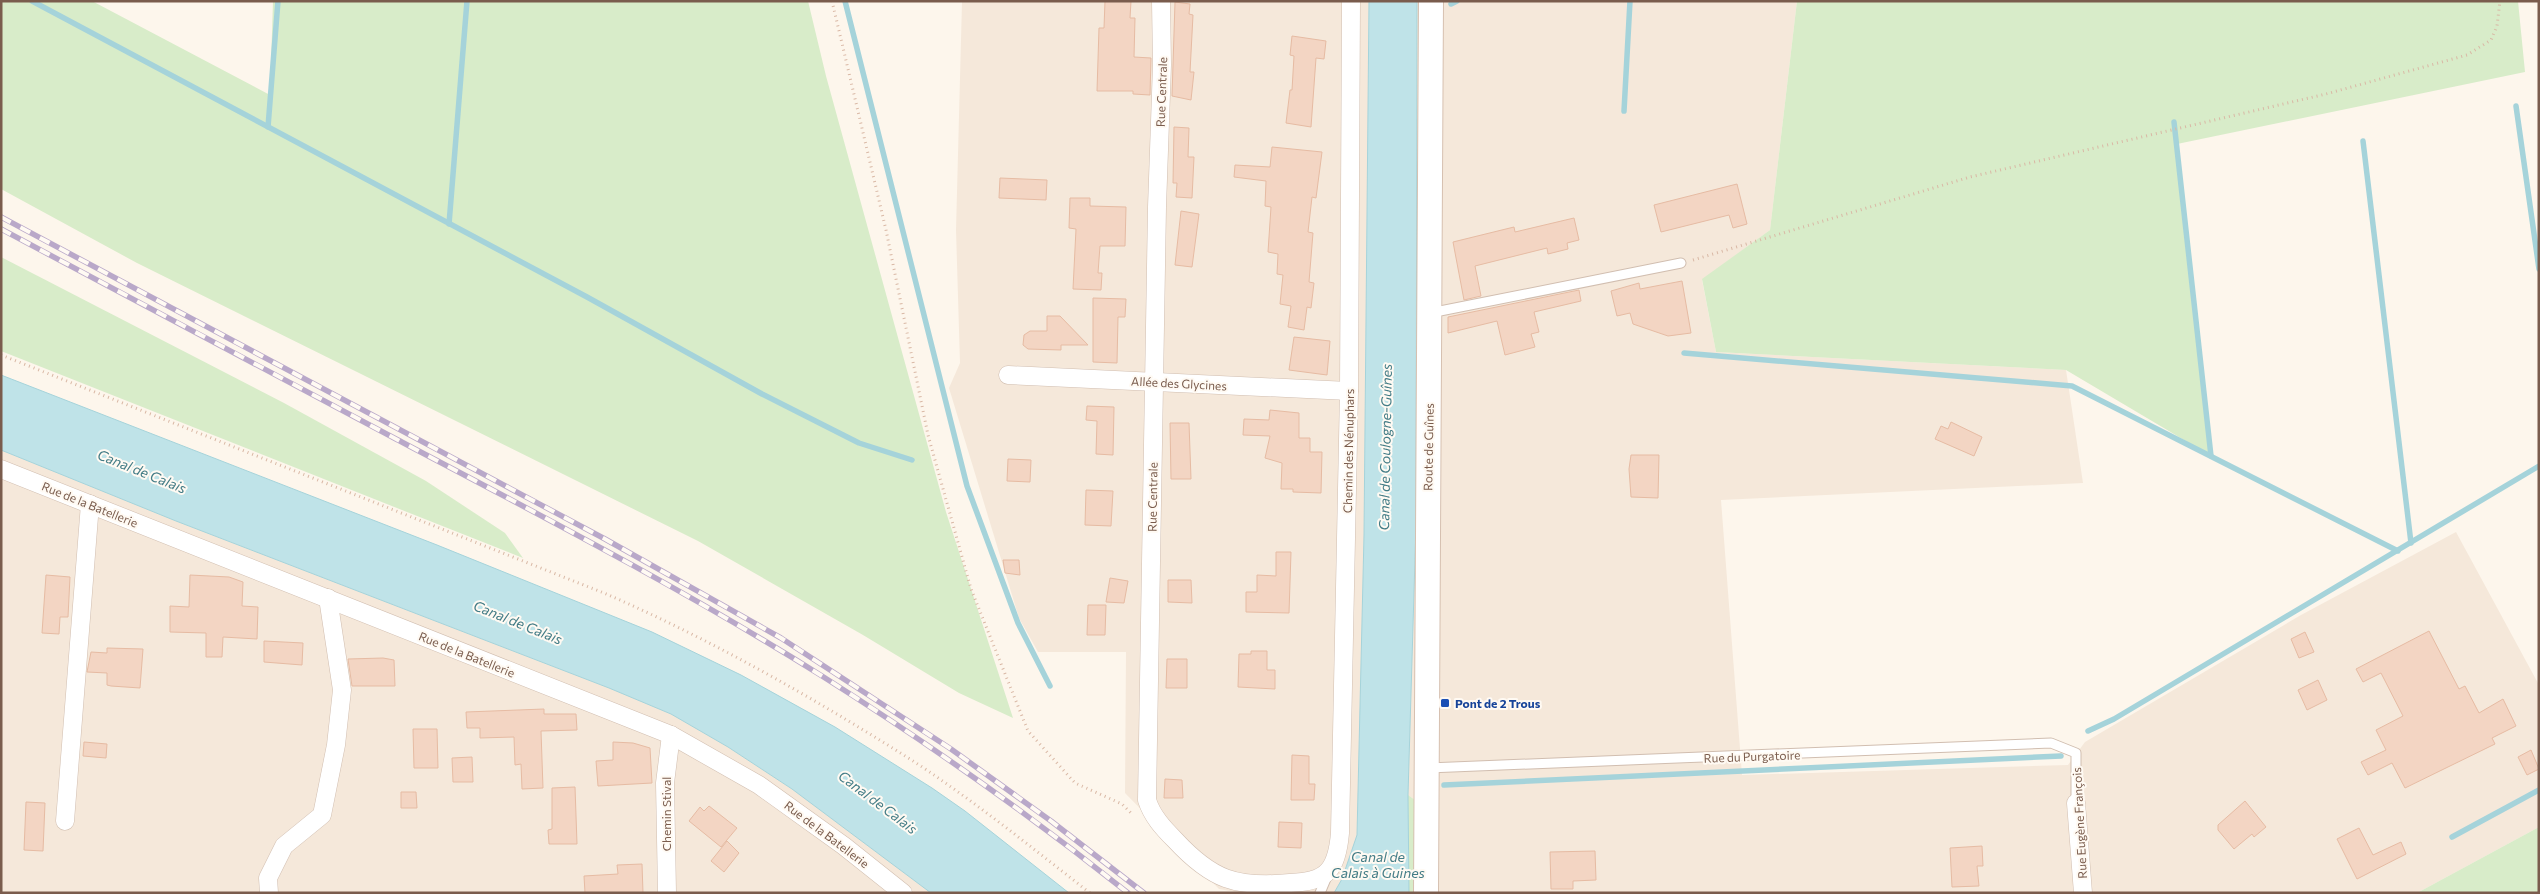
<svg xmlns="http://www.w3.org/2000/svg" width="2540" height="894" font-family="Commissioner,sans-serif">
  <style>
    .residential { fill: #f5e8da }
    .green { fill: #d8ecc9 }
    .water { fill: #bfe3e8; stroke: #a5d3da }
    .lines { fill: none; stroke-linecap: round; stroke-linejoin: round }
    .stream { stroke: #a5d3da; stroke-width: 5.5 }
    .building { fill: #f3d5c3; stroke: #e6bba3 }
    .service-casing { stroke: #d1beb0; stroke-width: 11 }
    .minor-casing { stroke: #d1beb0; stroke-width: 19 }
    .secondary-casing { stroke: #d6c0b0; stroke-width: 26 }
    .path { stroke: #d9b8a5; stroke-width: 3; stroke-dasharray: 1 4; stroke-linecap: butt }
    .service { stroke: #fff; stroke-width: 9 }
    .minor { stroke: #fff; stroke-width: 18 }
    .secondary { stroke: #fff; stroke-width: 24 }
    .rail-casing { stroke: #b9a8c9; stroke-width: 5.5 }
    .rail { stroke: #fffaf3; stroke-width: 4; stroke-dasharray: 11; stroke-linecap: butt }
    .transit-dot { fill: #1a4fb4; stroke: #fffaf3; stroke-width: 2 }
    .labels { text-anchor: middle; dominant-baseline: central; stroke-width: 4; stroke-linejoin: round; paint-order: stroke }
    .street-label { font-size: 12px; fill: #7a5c4d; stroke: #fffaf3 }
    .transit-label { font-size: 12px; font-weight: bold; fill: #164399; stroke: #fffaf3; text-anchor: start }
    .water-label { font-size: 14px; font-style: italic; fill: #437c86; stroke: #fffaf3 }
  </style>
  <rect width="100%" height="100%" fill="#fdf6ec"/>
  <!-- residential -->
  <g class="residential">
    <path d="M947 1H1369L1364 535 1357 836 1342 879 1334 893H1242L1219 889 1125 793 1126 652H1038L1019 618 949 388 960 363 956 230 962 2Z"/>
    <path d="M1417 1H1797L1770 230 1702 280 1716 352 2066 370 2083 483 1721 500 1742 775 2068 765 2085 742 2301 615 2456 532 2539 685V827L2417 893H1417L1415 800 1408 795 1416 525Z"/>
    <path d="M1 450 176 521 609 688 671 714 728 747 792 789 931 893H1Z"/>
  </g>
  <!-- green -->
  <g class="green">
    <path d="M1 1H92L270 95 273 1H808L826 76 946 512 1013 718 959 693 863 635 698 541 137 263 1 189Z"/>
    <path d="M1797 1H2518L2525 72 2177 144 2211 456 2066 370 1716 352 1702 279 1770 230Z"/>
    <path d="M1 257 284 403 426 481 505 533 523 558 1 351Z"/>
    <path d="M1408 795 1415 800 1417 893H1409Z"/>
    <path d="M2539 827V893H2417Z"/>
  </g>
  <!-- water -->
  <g class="water">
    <path d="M1369 1H1417L1416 525 1408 795 1409 893H1334L1342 879 1357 835 1364 535Z"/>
    <path d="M1 375 437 545 652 632 741 675 835 727 932 788 965 811 1069 893H931L792 789 728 747 671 714 609 688 176 521 1 450Z"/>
  </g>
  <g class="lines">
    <!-- stream -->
    <g class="stream">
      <path d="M32 1 587 297 762 394 859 443 912 460"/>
      <path d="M845 1 967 486 1018 623 1050 686"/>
      <path d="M1451 4 1457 1"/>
      <path d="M2516 106 2539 269"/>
      <path d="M1624 111 1630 1"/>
      <path d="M2174 122 2211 456"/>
      <path d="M268 127 278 1"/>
      <path d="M2363 141 2411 543"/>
      <path d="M449 224 467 1"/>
      <path d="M1684 353 2072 386 2398 551"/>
      <path d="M2088 731 2114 719 2539 466"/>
      <path d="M1444 785 2061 756"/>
      <path d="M2452 837 2539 790"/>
    </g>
  </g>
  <!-- building -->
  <g class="building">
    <path d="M1105 1H1131L1130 18H1135L1134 57 1151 58 1150 95 1133 94V91H1097L1099 28H1104Z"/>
    <path d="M1175 2 1190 4 1189 14 1193 15 1190 72H1194L1191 100 1172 96Z"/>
    <path d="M1292 36 1326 41 1324 59 1316 58 1311 127 1286 123 1290 90H1292L1294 56 1290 55Z"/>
    <path d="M1174 127 1189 128 1188 157H1194L1192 198 1176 197 1177 183H1173Z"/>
    <path d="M1272 147 1322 152 1316 198 1312 197 1308 232 1313 233 1309 282 1314 283 1311 308 1307 307 1304 330 1288 327 1291 306 1280 304 1283 275 1277 274 1278 254 1268 252 1271 207 1265 206 1266 181 1234 177 1235 165 1270 167Z"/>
    <path d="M1000 178 1047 180 1046 200 999 198Z"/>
    <path d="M1737 184 1747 224 1733 228 1729 215 1661 232 1654 205Z"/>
    <path d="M1070 198H1090V206L1126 207 1125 246H1100L1098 273H1102L1101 290 1073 289 1076 229 1069 228Z"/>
    <path d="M1181 211 1199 214 1192 267 1175 265Z"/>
    <path d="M1574 218 1579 240 1567 243 1568 249 1548 254 1547 248 1475 266 1481 296 1464 300 1453 242 1514 227 1515 232Z"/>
    <path d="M1682 281 1691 333 1668 336 1633 324 1630 313 1617 316 1611 291 1639 283 1640 289Z"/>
    <path d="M1579 290 1581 301 1534 312 1539 332 1531 334 1535 347 1505 355 1497 321 1448 333V317Z"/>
    <path d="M1093 298 1126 299 1125 317H1118L1117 363 1093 362Z"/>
    <path d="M1047 316H1060L1088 345H1061V350L1028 349 1023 345 1024 335 1030 331H1047Z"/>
    <path d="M1294 337 1330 341 1327 375 1289 370Z"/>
    <path d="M1087 406 1114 407 1113 455 1096 454 1097 421 1086 420Z"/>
    <path d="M1270 410 1299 413V438H1310V452H1322L1321 493 1293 492V489H1281L1282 463 1265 458 1270 436 1243 435 1244 419 1269 420Z"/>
    <path d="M1951 422 1982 437 1974 456 1935 439 1941 426 1948 429Z"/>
    <path d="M1170 423H1189L1191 479H1171Z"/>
    <path d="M1631 455H1659L1658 498 1631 497 1629 469Z"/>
    <path d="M1008 459 1031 460 1030 482 1007 481Z"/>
    <path d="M1086 490 1113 491 1111 526 1085 525Z"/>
    <path d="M1276 552H1291L1289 613 1246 612V592H1257V575L1276 576Z"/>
    <path d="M1003 560H1019L1020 575 1005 573Z"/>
    <path d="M46 575 70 577 68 617H60L59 634 42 633Z"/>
    <path d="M190 575 229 577 243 582 242 606 258 607 257 639 223 637 222 657H206V633L170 632V606L189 607Z"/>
    <path d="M1110 578 1128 581 1124 603 1106 602Z"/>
    <path d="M1168 580H1191L1192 603 1168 602Z"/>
    <path d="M1088 605H1106L1105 635H1087Z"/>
    <path d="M2429 631 2459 689 2465 686 2479 713 2503 699 2516 726 2492 738 2495 744 2405 788 2392 763 2368 775 2361 762 2386 750 2376 730 2403 716 2381 673 2363 682 2356 669Z"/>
    <path d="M2305 632 2314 652 2299 658 2291 639Z"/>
    <path d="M264 641 303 643 302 665 264 662Z"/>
    <path d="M107 648 143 649 140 688 111 686 107 685V673L87 672 91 652 107 653Z"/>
    <path d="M1251 651H1267V670H1275V689L1238 687 1239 654H1251Z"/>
    <path d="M383 658 394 660 395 686H352L348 659Z"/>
    <path d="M1167 659H1187V688H1166Z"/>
    <path d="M2318 680 2327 700 2307 710 2298 690Z"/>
    <path d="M544 709V714H576L577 730 541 731 543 788 522 789 521 764 515 765 514 737 480 738V728H467L466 712Z"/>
    <path d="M413 729H437L438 768H414Z"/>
    <path d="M84 742 107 744 106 758 83 756Z"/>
    <path d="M613 742 633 743 650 748 652 783 598 786 596 761 613 760Z"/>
    <path d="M2531 750 2539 769 2527 775 2518 757Z"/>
    <path d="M1292 755 1309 756V784H1315L1314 800H1291Z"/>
    <path d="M472 757 473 782H453L452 758Z"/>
    <path d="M1165 779 1182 780 1183 798H1164Z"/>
    <path d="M575 787 577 844H549L548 830 552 829V788Z"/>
    <path d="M401 792H416L417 808H401Z"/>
    <path d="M2245 801 2266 827 2254 837 2252 834 2234 849 2218 830V825Z"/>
    <path d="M26 802 45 803 43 851 24 850Z"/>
    <path d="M709 806 737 828 721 847 689 821 700 807 704 811Z"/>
    <path d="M1279 822 1302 823 1301 848 1278 847Z"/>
    <path d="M2359 828 2373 855 2401 842 2406 854 2357 879 2337 839Z"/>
    <path d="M727 841 739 853 724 872 711 861Z"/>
    <path d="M1982 846 1983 866H1977L1979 886 1952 887 1950 848Z"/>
    <path d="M1595 851 1596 880 1573 881V889H1551L1550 852Z"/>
    <path d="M642 864 643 893H585L584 876 618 874 617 865Z"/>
  </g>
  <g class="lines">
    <!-- service casing -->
    <g class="service-casing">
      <g id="service">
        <path d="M1430 313 1681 263"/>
        <path d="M1428 768 2051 743 2076 753V803"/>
        <path d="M1320 893 1328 874"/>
      </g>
    </g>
    <!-- minor casing -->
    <g class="minor-casing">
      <g id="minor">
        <path d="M1161 1 1162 65 1157 207 1147 800C1152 816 1163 828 1175 840 1212 880 1236 888 1290 883 1304 882 1320 881 1329 870 1337 860 1339 845 1340 833L1349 391 1351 1"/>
        <path d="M1008 375 1349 391"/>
        <path d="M1 469 671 735 759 785 844 846 903 893"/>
        <path d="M2076 803 2083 893"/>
        <path d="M65 821 90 504"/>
        <path d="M269 893 268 878 284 846 322 815 336 745 342 690 328 598"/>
        <path d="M667 893 665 783 671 735"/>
      </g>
    </g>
    <!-- secondary casing -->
    <g class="secondary-casing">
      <path id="secondary" d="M1426 893 1431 1"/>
    </g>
    <!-- path -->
    <g class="path">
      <path d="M832 1 886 230 928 435 971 589 1028 731 1075 783 1122 804 1131 813"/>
      <path d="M1693 260 1970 177 2326 94 2467 55 2491 40 2497 26 2500 1"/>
      <path d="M1 355 604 593C710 639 812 697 910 759 973 800 1031 847 1090 893"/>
    </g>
    <!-- service -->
    <use href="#service" class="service"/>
    <!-- minor -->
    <use href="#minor" class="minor"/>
    <!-- secondary -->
    <use href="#secondary" class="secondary"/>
    <!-- rail casing -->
    <g class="rail-casing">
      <g id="rail">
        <path d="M1 217 605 539 781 638 951 749 1051 821 1144 893"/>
        <path d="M1 229C133 299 265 369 396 439 540 515 685 590 822 676 928 743 1030 815 1128 893"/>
      </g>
    </g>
    <!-- rail -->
    <use href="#rail" class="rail"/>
  </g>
  <!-- markers -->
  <rect class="transit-dot" x="1440" y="698" width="10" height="10" rx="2.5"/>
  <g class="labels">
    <!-- street labels -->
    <g class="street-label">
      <text transform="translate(1161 92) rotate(-88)">Rue Centrale</text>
      <text transform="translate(1179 383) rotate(3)">Allée des Glycines</text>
      <text transform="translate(1428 447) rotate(-89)">Route de Guînes</text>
      <text transform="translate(1348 451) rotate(-89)">Chemin des Nénuphars</text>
      <text transform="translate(1152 497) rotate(-89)">Rue Centrale</text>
      <text transform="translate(90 504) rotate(22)">Rue de la Batellerie</text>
      <text transform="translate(467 654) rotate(22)">Rue de la Batellerie</text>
      <text transform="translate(1752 756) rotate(-2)">Rue du Purgatoire</text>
      <text transform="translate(666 814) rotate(-90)">Chemin Stival</text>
      <text transform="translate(2079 823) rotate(-93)">Rue Eugène François</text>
      <text transform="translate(827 834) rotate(37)">Rue de la Batellerie</text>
    </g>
    <!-- transit labels -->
    <g class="transit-label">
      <text x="1455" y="703">Pont de 2 Trous</text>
    </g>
    <!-- water labels -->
    <g class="water-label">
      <text transform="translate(1385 447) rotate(-89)">Canal de Coulogne-Guînes</text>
      <text transform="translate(142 471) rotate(22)">Canal de Calais</text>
      <text transform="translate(518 622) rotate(22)">Canal de Calais</text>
      <text transform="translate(878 802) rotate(37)">Canal de Calais</text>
      <text x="1378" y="856">Canal de<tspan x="1378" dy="16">Calais à Guines</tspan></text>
    </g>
  </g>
  <!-- border -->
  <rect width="2540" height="894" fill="none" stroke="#7a5c4d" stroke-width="5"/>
</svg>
